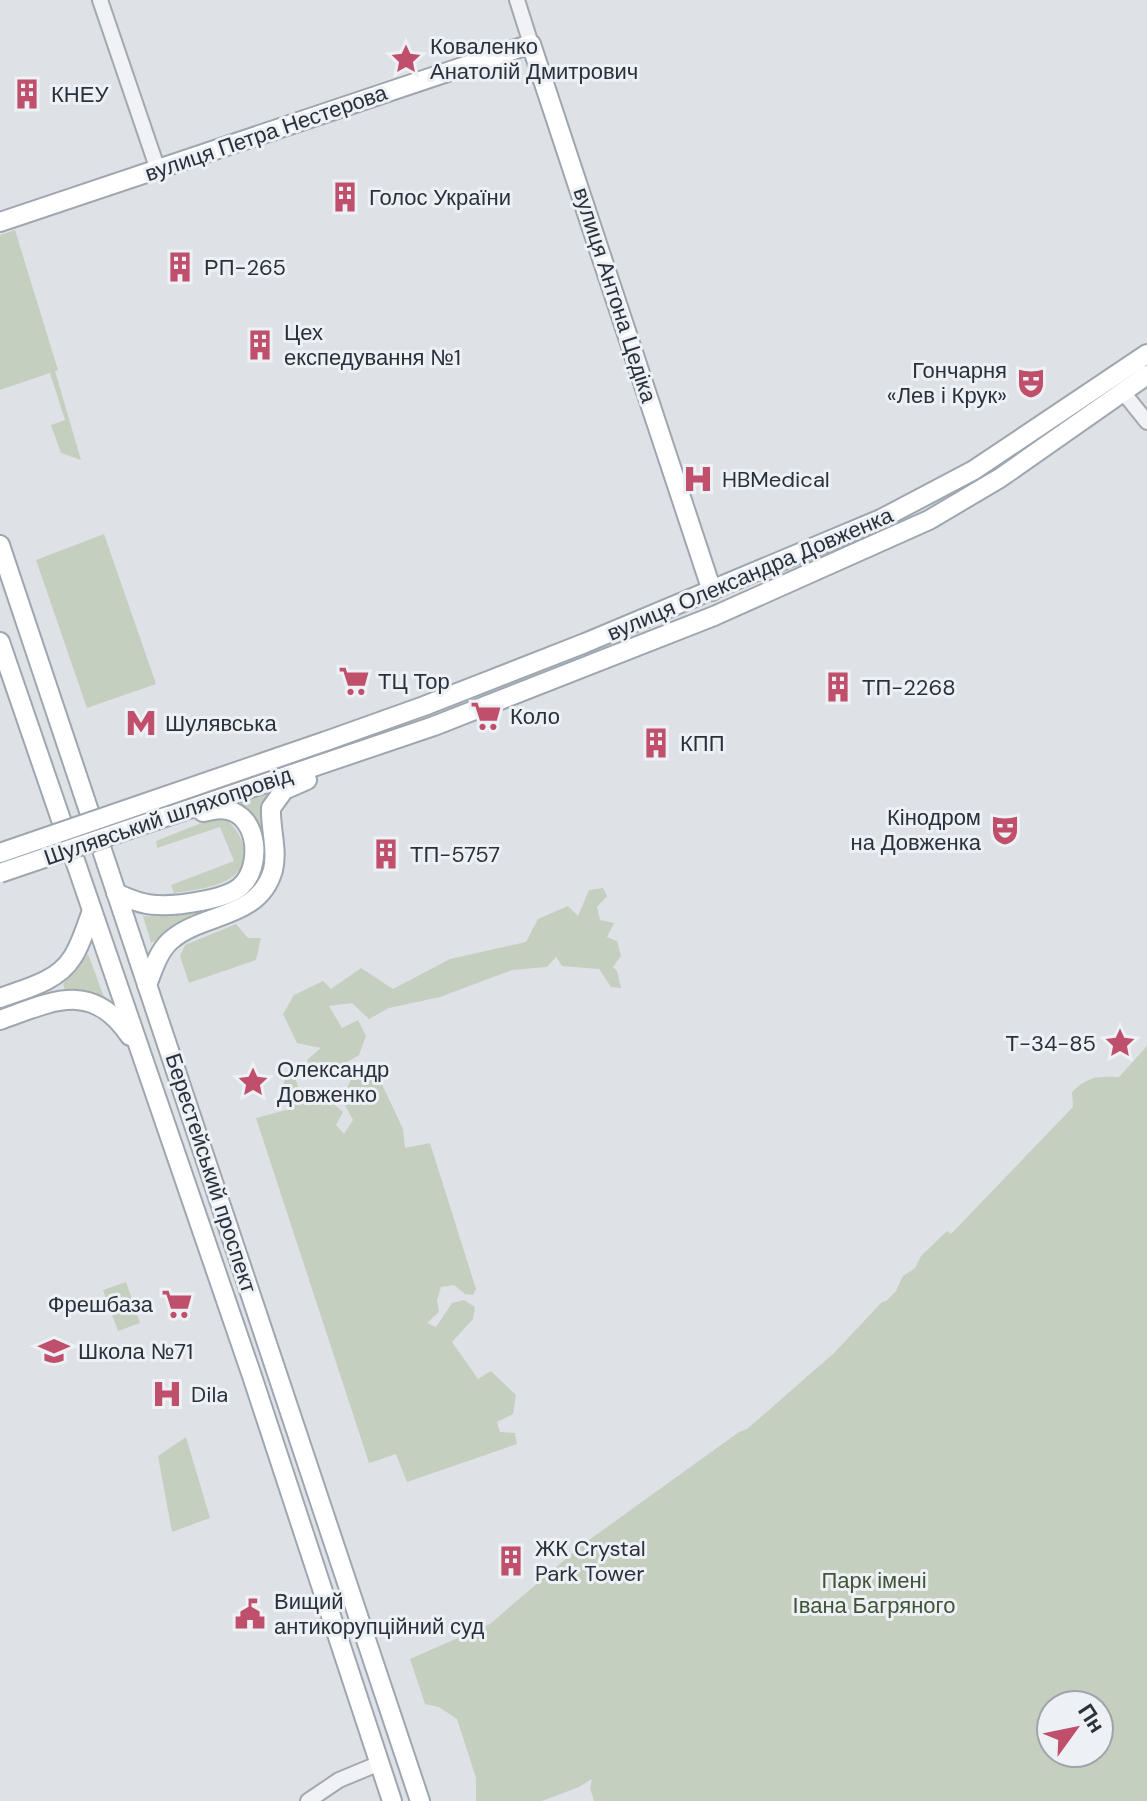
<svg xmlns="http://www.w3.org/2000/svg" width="1147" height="1801" font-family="'DM Sans',sans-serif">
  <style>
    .green { fill: #c5cfc0; fill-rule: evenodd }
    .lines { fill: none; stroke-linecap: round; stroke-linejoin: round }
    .minor-casing { stroke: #a4a9af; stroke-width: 18 }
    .major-casing { stroke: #9ea7b0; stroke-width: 22 }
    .minor { stroke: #f0f2f5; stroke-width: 14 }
    .major { stroke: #fff; stroke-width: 18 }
    .major-bridge-casing { stroke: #9ea7b0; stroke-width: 22; stroke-linecap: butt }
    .major-bridge { stroke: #fff; stroke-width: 18 }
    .labels { text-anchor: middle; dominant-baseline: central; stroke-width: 6; stroke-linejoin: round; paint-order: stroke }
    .poi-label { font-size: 22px; fill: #29313b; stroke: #edf0f4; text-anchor: start }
    .street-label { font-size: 22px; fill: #29313b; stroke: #edf0f4 }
    .park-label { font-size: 22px; fill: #405537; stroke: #edf0f4 }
  </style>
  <rect width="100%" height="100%" fill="#dee2e6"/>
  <!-- green -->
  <g class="green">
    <path d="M15 230 58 370 55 371 81 460 61 453 51 425 65 420 50 373 0 390V235Z"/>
    <path d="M104 534 156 684 87 708 36 560Z"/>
    <path d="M274 783C263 802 261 813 265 835 266 841 268 848 268 854 264 902 217 905 182 921 170 927 163 938 151 943L143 916C185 918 275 907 264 846 261 826 252 813 236 801Z"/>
    <path d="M219 816C231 822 239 831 243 845 253 885 201 889 174 893L171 885 234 861 220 827 157 848 156 841Z"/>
    <path d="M603 888 607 896 597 907 600 920 614 923 607 937 617 941 621 956 613 967 617 971 621 988 611 987 599 969 562 966 556 957 547 967 512 970 440 997 389 1008 369 1019 352 1003 329 1006 342 1028 358 1020 366 1036 359 1055 324 1076 311 1071 307 1060 321 1048 297 1043 283 1014 294 995 323 981 331 989 361 968 393 989 450 959 526 942 538 919 568 906 578 916 589 890Z"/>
    <path d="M236 924 248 938H261L256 960 189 983 180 956 185 945Z"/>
    <path d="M88 954 104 997 83 992 65 991 63 984Z"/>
    <path d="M1147 1046V1801H594L590 1788 592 1779 579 1787 542 1801H476V1778L457 1719 439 1707 425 1704 410 1659 490 1624 582 1545 739 1432 747 1429 834 1353 882 1302 886 1301 896 1291 903 1276 915 1268 921 1256 947 1231 951 1234 1073 1107 1072 1092C1088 1076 1097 1076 1119 1077ZM1051 1705H1099V1753H1051Z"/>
    <path d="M372 1063 403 1129 405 1148 430 1143 476 1289 473 1295 465 1294 454 1285 441 1287 437 1300 439 1312 427 1323 436 1327 452 1303 464 1300 475 1307 473 1319 452 1342 478 1379 491 1371 516 1395 513 1414 497 1422 500 1432 515 1433 517 1444 407 1482 396 1454 369 1463 256 1118 290 1109 283 1085 286 1077 294 1076 305 1103 328 1099 343 1112 336 1125 344 1134 353 1120 339 1094 348 1086 355 1070Z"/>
    <path d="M126 1282 140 1323 118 1331 103 1290Z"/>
    <path d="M186 1437 210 1518 172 1532 158 1456Z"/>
  </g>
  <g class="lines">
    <!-- minor casing -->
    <g class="minor-casing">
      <g id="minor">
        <path d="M100 0 158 170"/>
        <path d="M517 0 531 44"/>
        <path d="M1123 392 1147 422"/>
        <path d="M308 1801 339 1780 380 1763"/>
      </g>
    </g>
    <!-- major casing -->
    <g class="major-casing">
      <g id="major">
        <path d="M0 222 531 44 712 591"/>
        <path d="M0 545 420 1801"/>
        <path d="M0 642 252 1376 392 1801"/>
        <path d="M326 741 424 706 585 643 881 519 974 470 1147 354"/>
        <path d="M168 816 434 726 714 616 929 520 1000 478 1147 375"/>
        <path d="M116 893C129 899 143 905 157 905 177 906 226 900 241 886 262 867 259 816 227 810 220 808 210 811 203 812"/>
        <path d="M147 985C153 970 158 952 170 941 202 912 259 920 273 870 278 850 270 828 271 808L284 790 307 780"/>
        <path d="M0 998C24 989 57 982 72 958 81 945 86 926 92 911"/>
        <path d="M0 1020C53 1001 92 980 130 1036"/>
      </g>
    </g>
    <!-- minor -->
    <use href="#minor" class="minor"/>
    <!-- major -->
    <use href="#major" class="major"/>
    <!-- major-bridge casing -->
    <g class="major-bridge-casing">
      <g id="major-bridge">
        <path d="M0 853 326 741"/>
        <path d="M0 873 168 816"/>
      </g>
    </g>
    <!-- major-bridge -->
    <use href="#major-bridge" class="major-bridge"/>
  </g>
  <!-- icons -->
  <defs>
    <g id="sight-bare" transform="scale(2.4)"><path d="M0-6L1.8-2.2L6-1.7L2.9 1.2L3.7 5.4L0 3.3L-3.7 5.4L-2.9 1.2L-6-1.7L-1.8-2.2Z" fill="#bf4f6a" stroke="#edf0f4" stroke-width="2.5" paint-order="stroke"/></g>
    <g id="building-bare" transform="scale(2.4)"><path d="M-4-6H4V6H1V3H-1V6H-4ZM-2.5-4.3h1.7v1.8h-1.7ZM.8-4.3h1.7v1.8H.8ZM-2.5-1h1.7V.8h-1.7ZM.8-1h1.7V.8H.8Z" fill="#bf4f6a" stroke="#edf0f4" stroke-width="2.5" paint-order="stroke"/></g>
    <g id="theatre-bare" transform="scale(2.4)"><path d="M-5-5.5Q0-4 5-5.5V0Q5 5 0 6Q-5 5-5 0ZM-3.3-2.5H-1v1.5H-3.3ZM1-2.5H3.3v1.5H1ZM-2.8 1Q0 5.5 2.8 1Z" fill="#bf4f6a" stroke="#edf0f4" stroke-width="2.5" paint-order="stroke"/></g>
    <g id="hospital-bare" transform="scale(2.4)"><path d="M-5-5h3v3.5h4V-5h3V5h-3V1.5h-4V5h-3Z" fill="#bf4f6a" stroke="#edf0f4" stroke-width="2.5" paint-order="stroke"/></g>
    <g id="supermarket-bare" transform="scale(2.4)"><path d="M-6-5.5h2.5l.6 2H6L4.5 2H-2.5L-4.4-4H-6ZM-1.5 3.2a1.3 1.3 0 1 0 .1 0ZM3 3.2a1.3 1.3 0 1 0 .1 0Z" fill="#bf4f6a" stroke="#edf0f4" stroke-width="2.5" paint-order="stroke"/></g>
    <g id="metro-bare" transform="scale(2.4)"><path d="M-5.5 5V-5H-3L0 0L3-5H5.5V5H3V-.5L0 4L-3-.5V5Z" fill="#bf4f6a" stroke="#edf0f4" stroke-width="2.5" paint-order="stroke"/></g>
    <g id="school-bare" transform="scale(2.4)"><path d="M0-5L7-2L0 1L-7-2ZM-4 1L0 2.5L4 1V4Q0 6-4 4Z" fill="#bf4f6a" stroke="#edf0f4" stroke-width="2.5" paint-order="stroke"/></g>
    <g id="civic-bare" transform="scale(2.4)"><path d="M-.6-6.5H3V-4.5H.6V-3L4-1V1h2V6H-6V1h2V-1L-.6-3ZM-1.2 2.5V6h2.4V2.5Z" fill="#bf4f6a" stroke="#edf0f4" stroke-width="2.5" paint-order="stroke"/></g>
  </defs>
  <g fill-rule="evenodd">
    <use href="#sight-bare" x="406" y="59"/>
    <use href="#building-bare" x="27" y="94"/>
    <use href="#building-bare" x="345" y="197"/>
    <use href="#building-bare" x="180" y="267"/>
    <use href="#building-bare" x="260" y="345"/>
    <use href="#theatre-bare" x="1031" y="383"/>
    <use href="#hospital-bare" x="698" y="479"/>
    <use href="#supermarket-bare" x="354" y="681"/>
    <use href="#building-bare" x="838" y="687"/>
    <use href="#supermarket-bare" x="486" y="716"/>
    <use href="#metro-bare" x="141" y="723"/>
    <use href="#building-bare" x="656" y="743"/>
    <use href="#theatre-bare" x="1005" y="830"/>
    <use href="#building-bare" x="386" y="854"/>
    <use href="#sight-bare" x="1120" y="1043"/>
    <use href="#sight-bare" x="253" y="1082"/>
    <use href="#supermarket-bare" x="177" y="1304"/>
    <use href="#school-bare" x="54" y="1351"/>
    <use href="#hospital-bare" x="167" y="1394"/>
    <use href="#building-bare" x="511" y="1561"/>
    <use href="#civic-bare" x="250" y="1614"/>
  </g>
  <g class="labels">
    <!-- poi labels -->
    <g class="poi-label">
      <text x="430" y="46">Коваленко<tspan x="430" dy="25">Анатолій Дмитрович</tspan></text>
      <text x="51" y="94">КНЕУ</text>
      <text x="369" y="197">Голос України</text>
      <text x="204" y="267">РП-265</text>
      <text x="284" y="332">Цех<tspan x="284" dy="25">експедування №1</tspan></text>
      <text x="1007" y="370" text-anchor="end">Гончарня<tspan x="1007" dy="25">«Лев і Крук»</tspan></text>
      <text x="722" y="479">HBMedical</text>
      <text x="378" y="681">ТЦ Тор</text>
      <text x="862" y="687">ТП-2268</text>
      <text x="510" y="716">Коло</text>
      <text x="165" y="723">Шулявська</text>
      <text x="680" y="743">КПП</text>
      <text x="981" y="817" text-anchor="end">Кінодром<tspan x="981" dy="25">на Довженка</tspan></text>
      <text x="410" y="854">ТП-5757</text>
      <text x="1096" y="1043" text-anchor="end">Т-34-85</text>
      <text x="277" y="1069">Олександр<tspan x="277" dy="25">Довженко</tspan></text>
      <text x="153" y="1304" text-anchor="end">Фрешбаза</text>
      <text x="78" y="1351">Школа №71</text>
      <text x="191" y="1394">Dila</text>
      <text x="535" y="1548">ЖК Crystal<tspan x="535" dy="25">Park Tower</tspan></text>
      <text x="274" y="1601">Вищий<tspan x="274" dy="25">антикорупційний суд</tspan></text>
    </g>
    <!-- street labels -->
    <g class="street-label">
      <text transform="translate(266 133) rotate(-19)">вулиця Петра Нестерова</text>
      <text transform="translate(615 295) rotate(72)">вулиця Антона Цедіка</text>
      <text transform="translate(750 574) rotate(-23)">вулиця Олександра Довженка</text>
      <text transform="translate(168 816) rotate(-19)">Шулявський шляхопровід</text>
      <text transform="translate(211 1173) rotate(72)">Берестейський проспект</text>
    </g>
    <!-- park labels -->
    <g class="park-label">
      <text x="874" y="1580">Парк імені<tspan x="874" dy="25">Івана Багряного</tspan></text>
    </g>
  </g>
  <!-- north arrow -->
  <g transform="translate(1075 1729) rotate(57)"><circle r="38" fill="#edf0f4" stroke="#9fa4aa" stroke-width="2"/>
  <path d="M0-6L14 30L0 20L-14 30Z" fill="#bf4f6a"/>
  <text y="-12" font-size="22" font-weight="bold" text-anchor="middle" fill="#29313b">Пн</text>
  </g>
</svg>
